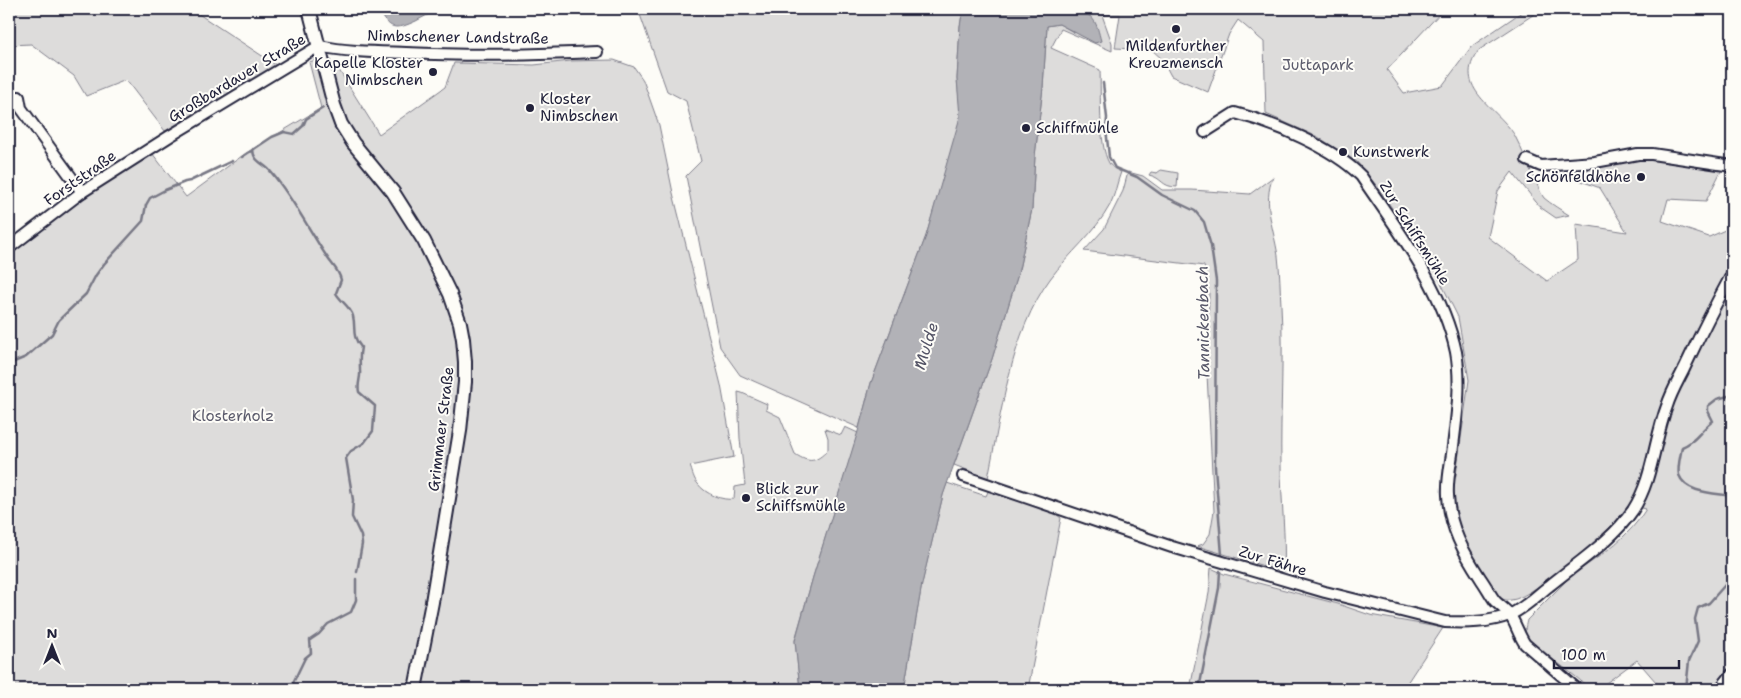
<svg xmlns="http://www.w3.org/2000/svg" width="1741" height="698" font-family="'Shantell Sans',sans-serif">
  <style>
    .green { fill: #dddcdb; stroke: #807f8b }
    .water { fill: #b2b2b7; stroke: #787885 }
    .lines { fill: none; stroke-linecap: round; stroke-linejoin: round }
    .stream { stroke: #787885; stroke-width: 2.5 }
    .minor-casing { stroke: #22223b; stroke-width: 14 }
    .major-casing { stroke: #22223b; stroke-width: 16 }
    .minor { stroke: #fdfcf7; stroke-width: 10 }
    .major { stroke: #fdfcf7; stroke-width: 12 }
    .poi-dot { fill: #22223b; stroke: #fdfcf7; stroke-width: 2 }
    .labels { text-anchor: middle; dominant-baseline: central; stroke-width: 4; stroke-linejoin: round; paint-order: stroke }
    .street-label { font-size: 15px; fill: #22223b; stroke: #fdfcf7 }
    .poi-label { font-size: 15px; fill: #22223b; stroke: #fdfcf7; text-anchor: start }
    .park-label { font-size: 15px; fill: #5a5a6b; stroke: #fdfcf7 }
    .water-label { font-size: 16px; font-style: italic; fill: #545466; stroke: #fdfcf7 }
  </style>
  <rect width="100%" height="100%" fill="#fdfcf7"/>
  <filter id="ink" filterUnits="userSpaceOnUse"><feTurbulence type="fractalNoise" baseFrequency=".02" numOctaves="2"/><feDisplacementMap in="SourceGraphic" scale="10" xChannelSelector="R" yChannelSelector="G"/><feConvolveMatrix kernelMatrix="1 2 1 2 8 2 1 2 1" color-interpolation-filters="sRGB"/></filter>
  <g filter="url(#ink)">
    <!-- green -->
    <g class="green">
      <path d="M9 9H191L276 65 165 131 126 80 86 96 74 76 31 44 9 45Z"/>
      <path d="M638 9H963L960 26 957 79 961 117 926 236 871 383 859 428 740 375 720 347 686 176 701 161 686 101 667 91Z"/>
      <path d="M1078 9H1444L1387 70 1404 93 1442 86 1472 46 1526 9H1542L1479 50C1450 88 1499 108 1515 136 1523 151 1529 169 1537 184 1539 189 1541 194 1544 198 1551 204 1561 210 1569 215L1556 218 1540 207 1512 172 1498 191 1488 237 1547 281 1578 260 1576 224 1627 232 1600 188 1541 166 1638 154 1724 165 1706 201 1668 199 1662 221 1709 237 1732 227V689H1714L1713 687 1710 689H1662L1637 660 1598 689H1590C1573 673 1555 662 1538 647 1534 644 1529 640 1526 635 1524 630 1526 625 1527 620L1577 570 1578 571C1603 554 1630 536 1646 509L1634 506C1612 525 1534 599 1511 600 1506 601 1500 598 1496 597L1456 533 1450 495 1456 475 1469 380 1458 317 1434 269 1376 185 1357 162 1318 137 1266 114 1264 42 1238 20 1229 34 1208 92 1171 76 1162 59 1152 50 1115 48 1120 15H1102L1112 43V51L1061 29 1051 48 1100 70C1101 92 1098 144 1109 163 1112 168 1115 169 1121 172 1117 182 1115 195 1110 205 1095 233 1069 253 1050 279 1011 332 1001 415 988 478L954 465 992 359 1018 274 1032 209 1035 156 1043 87 1047 26 1059 24 1075 33 1090 15Z"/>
      <path d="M316 60 330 106 405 219 446 295 458 339 460 399 411 689H9V239L152 153 186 197 246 153 321 108 309 62Z"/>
      <path d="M614 60 634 67 643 80 659 125 673 193 721 385 734 457 690 466C692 471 694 480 698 484 705 494 723 501 734 499L735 487 745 485 740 439 738 392 742 393 767 404 766 410 780 417 795 454C810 464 816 462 828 450V438L825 429 841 435 845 427 858 433 813 577 795 640 800 689H419L460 458V307L352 134 335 90 334 72 337 67 379 134 445 87 454 63 534 65 571 61Z"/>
      <path d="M1161 170 1178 173 1177 187C1161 187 1163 178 1149 175L1151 172 1157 173Z"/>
      <path d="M1128 172 1143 176 1162 190H1192L1250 194 1273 177C1262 203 1274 229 1278 256 1280 272 1280 289 1281 305 1284 358 1280 412 1281 465 1281 501 1286 536 1284 572L1197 546 1203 544 1210 534 1214 511 1207 374 1209 293 1204 266 1084 251 1104 229 1123 191Z"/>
      <path d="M947 483 986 496 991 485 1040 502 1061 518 1028 689H904L922 583 943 495Z"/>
      <path d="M1211 568 1224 574 1338 604 1370 615 1443 628 1403 689H1190L1209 593Z"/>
    </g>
    <!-- water -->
    <g class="water">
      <path d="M379 9H437C430 14 423 17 416 21 396 30 389 31 379 9Z"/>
      <path d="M963 9H1078C1096 18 1096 22 1101 41L1095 43 1059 24 1047 26 1043 87 1035 156 1032 209 1018 274 992 359 943 495 922 584 904 689H800L795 641 813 577 859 428 871 383 926 236 960 117 957 79 960 26Z"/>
    </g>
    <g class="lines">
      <!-- stream -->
      <g class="stream">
        <path d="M1103 83 1107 118 1106 128 1109 157 1115 168 1137 177 1162 195 1195 211 1204 222 1211 246 1216 281 1215 467 1222 555"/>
        <path d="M253 149C253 162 264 163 271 172 293 198 308 228 327 257 332 265 339 270 341 280L336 293C340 301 350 306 353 316 356 328 351 336 361 347 359 357 360 361 360 371 361 378 357 384 359 392L375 406 373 431 364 443 351 451 346 458 353 500 352 517 361 536 362 544 357 572"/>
        <path d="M242 157 272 137 284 132 294 134 303 126 306 119 323 108"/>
        <path d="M9 366 14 362 26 357 52 334 59 320 86 294 96 275 104 264 143 221 146 205 150 198 165 190 185 182 190 181 232 161"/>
        <path d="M1732 395 1717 399 1708 406V411L1713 421C1700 430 1697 441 1682 447 1681 454 1677 467 1679 475 1686 494 1716 493 1732 496"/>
        <path d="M290 689 305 658 311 653 310 640 319 634 328 624 351 612 356 600V579"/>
        <path d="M1199 689 1219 588 1220 571"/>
        <path d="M1686 689 1689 661 1698 641 1695 619 1698 608 1709 603 1732 577"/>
      </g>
      <!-- minor casing -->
      <g class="minor-casing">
        <g id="minor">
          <path d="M19 97 21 108 82 192"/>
          <path d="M1205 132 1235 113C1274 123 1332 147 1361 176 1398 231 1442 286 1456 352 1462 385 1456 421 1452 454 1450 467 1447 482 1448 495 1449 527 1464 553 1481 579 1486 586 1490 594 1495 601 1500 606 1505 609 1509 614 1516 623 1518 634 1525 644L1577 689"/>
          <path d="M1527 160 1541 166 1595 162 1638 154H1652L1732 166"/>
          <path d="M9 248 82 192 170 136 319 46C348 52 377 52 406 53 470 56 533 55 597 52"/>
          <path d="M963 476 1172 547 1325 592 1445 622C1466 623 1489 623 1509 615 1524 609 1536 596 1549 586 1577 563 1612 541 1633 510 1653 479 1654 440 1667 406 1671 393 1678 381 1684 369 1699 337 1715 305 1732 274"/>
          <path d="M1720 689 1732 674"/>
        </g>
      </g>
      <!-- major casing -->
      <g class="major-casing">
        <path id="major" d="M309 9 334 105 341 124 353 143 393 192 424 241 450 294 460 323 463 339 465 362V382L460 431 432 602 415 689"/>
      </g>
      <!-- minor -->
      <use href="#minor" class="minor"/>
      <!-- major -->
      <use href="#major" class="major"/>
    </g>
  </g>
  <!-- markers -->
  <g class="poi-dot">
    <circle cx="1176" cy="29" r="5"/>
    <circle cx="433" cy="72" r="5"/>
    <circle cx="530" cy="108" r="5"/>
    <circle cx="1026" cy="128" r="5"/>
    <circle cx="1343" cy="152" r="5"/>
    <circle cx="1641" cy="177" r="5"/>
    <circle cx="746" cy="498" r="5"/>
  </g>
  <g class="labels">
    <!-- street labels -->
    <g class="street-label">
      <text transform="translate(458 37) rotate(1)">Nimbschener Landstraße</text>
      <text transform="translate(237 78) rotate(-31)">Großbardauer Straße</text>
      <text transform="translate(80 178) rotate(-35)">Forststraße</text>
      <text transform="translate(1415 233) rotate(58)">Zur Schiffsmühle</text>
      <text transform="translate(441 429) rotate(-83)">Grimmaer Straße</text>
      <text transform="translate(1273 561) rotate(17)">Zur Fähre</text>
    </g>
    <!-- poi labels -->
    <g class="poi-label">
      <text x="1176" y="46" text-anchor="middle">Mildenfurther<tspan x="1176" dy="17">Kreuzmensch</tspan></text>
      <text x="423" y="63" text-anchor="end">Kapelle Kloster<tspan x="423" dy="17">Nimbschen</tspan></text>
      <text x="540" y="99">Kloster<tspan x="540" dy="17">Nimbschen</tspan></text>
      <text x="1036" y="128">Schiffmühle</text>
      <text x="1353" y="152">Kunstwerk</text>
      <text x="1631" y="177" text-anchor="end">Schönfeldhöhe</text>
      <text x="756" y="489">Blick zur<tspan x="756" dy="17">Schiffsmühle</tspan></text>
    </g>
    <!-- park labels -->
    <g class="park-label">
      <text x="1318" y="65">Juttapark</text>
      <text x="233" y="416">Klosterholz</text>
    </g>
    <!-- water labels -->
    <g class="water-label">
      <text transform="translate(1203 323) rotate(-91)">Tannickenbach</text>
      <text transform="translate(926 346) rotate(-73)">Mulde</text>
    </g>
  </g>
  <!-- margin -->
  <rect width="1741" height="698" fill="none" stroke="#fdfcf7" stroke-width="30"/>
  <rect x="15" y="15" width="1711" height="668" fill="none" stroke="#22223b" stroke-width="2" filter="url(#ink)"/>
  <!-- north arrow -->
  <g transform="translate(52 646)" stroke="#fdfcf7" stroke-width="4" paint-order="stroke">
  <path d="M0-4L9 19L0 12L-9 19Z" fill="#22223b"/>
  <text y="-8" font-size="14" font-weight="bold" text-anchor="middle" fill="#22223b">N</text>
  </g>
  <!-- scale -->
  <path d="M1554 660v8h125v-8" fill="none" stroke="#22223b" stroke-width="2.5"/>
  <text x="1561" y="660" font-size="15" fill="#22223b" stroke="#fdfcf7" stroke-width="4" paint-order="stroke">100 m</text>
</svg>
